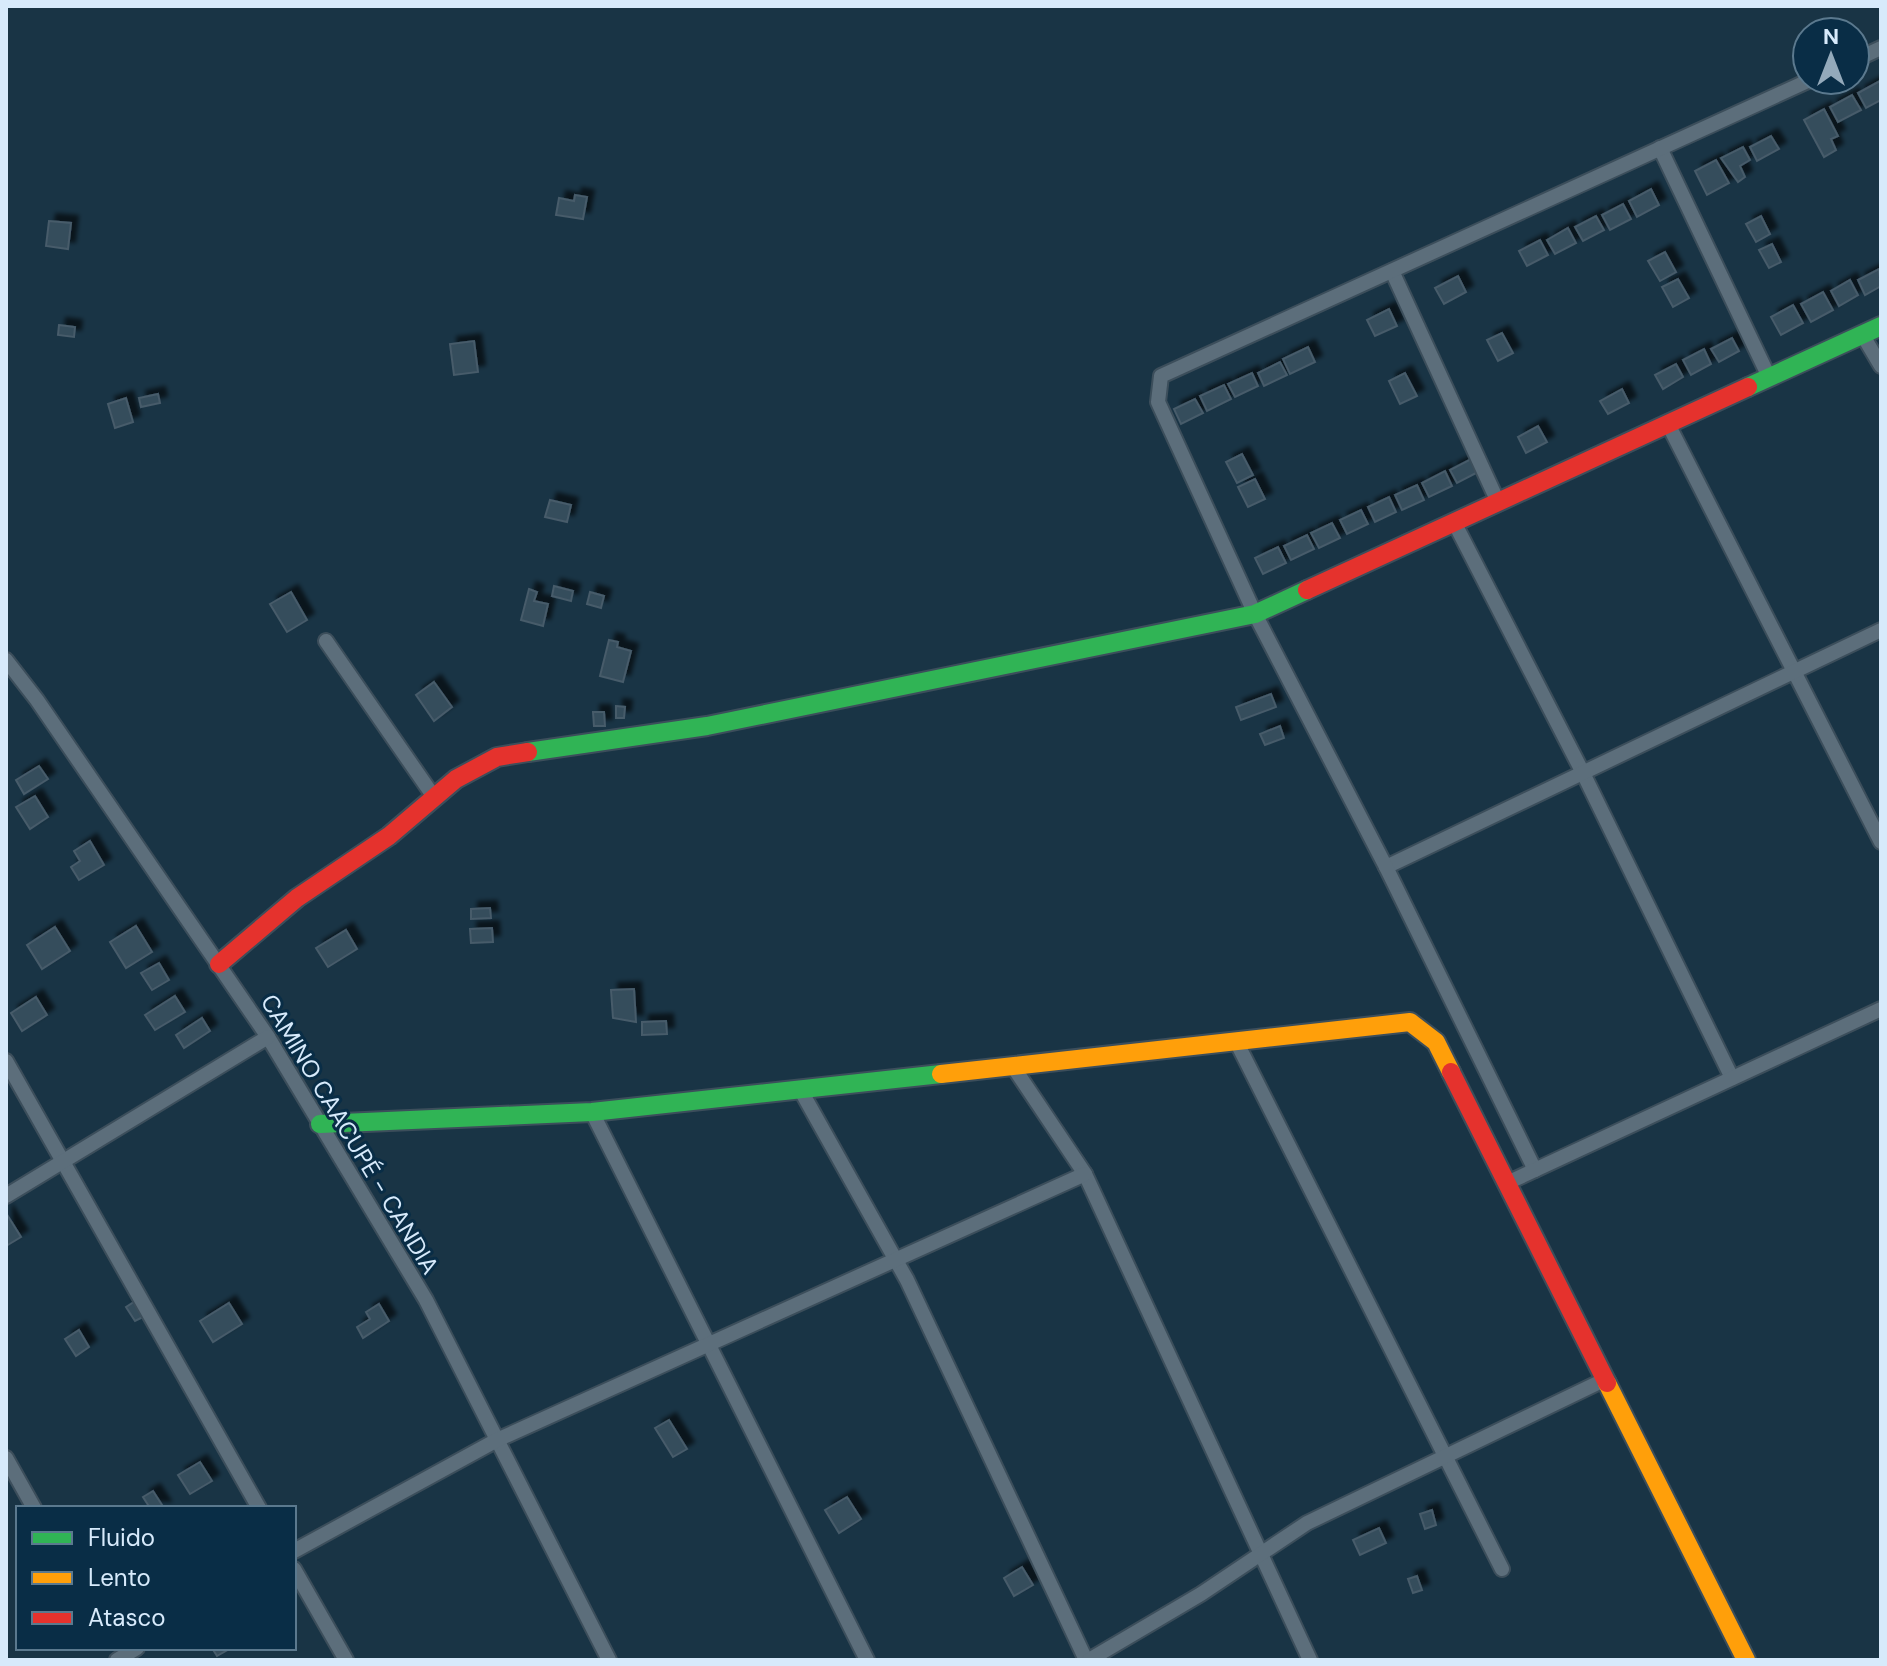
<svg xmlns="http://www.w3.org/2000/svg" width="1887" height="1666" font-family="'DM Sans',sans-serif">
  <style>
    .building { fill: #364d5c; stroke: #475b6a; stroke-width: 2; filter: url(#shadow) }
    .lines { fill: none; stroke-linecap: round; stroke-linejoin: round }
    .street-casing { stroke: #3c4e5b; stroke-width: 18 }
    .fast-casing { stroke: #3c4e5b; stroke-width: 22 }
    .slow-casing { stroke: #3c4e5b; stroke-width: 22 }
    .jam-casing { stroke: #3c4e5b; stroke-width: 22 }
    .street { stroke: #5c6e7b; stroke-width: 14 }
    .fast { stroke: #30b455; stroke-width: 18 }
    .slow { stroke: #ff9f0a; stroke-width: 18 }
    .jam { stroke: #e5322d; stroke-width: 18 }
    .labels { text-anchor: middle; dominant-baseline: central; stroke-width: 6; stroke-linejoin: round; paint-order: stroke }
    .street-label { font-size: 24px; fill: #d7eafb; stroke: #092d46 }
  </style>
  <defs>
    <filter id="shadow"><feDropShadow dx="7" dy="-7" stdDeviation="2" flood-color="#0009"/></filter>
  </defs>
  <rect width="100%" height="100%" fill="#193445"/>
  <!-- building -->
  <g class="building">
    <path d="M1880 81 1881 100 1866 108 1858 93Z"/>
    <path d="M1852 95 1861 110 1838 122 1830 107Z"/>
    <path d="M1824 109 1838 136 1831 139 1836 150 1824 157 1804 120Z"/>
    <path d="M1771 136 1779 149 1757 161 1750 147Z"/>
    <path d="M1743 147 1750 160 1740 166 1745 177 1738 182 1721 158Z"/>
    <path d="M1716 160 1729 183 1707 195 1695 171Z"/>
    <path d="M1651 189 1659 205 1637 217 1629 201Z"/>
    <path d="M575 195 587 197 583 219 556 215 559 198 574 201Z"/>
    <path d="M1623 204 1631 219 1610 230 1602 215Z"/>
    <path d="M1596 216 1604 230 1583 241 1575 227Z"/>
    <path d="M1761 216 1770 234 1756 242 1746 224Z"/>
    <path d="M49 221 71 223 68 249 46 246Z"/>
    <path d="M1568 228 1576 243 1555 254 1547 240Z"/>
    <path d="M1540 240 1548 255 1527 266 1519 251Z"/>
    <path d="M1772 244 1781 262 1769 268 1759 250Z"/>
    <path d="M1665 252 1676 272 1660 281 1648 261Z"/>
    <path d="M1879 269 1881 286 1865 295 1858 280Z"/>
    <path d="M1458 276 1466 292 1444 304 1435 288Z"/>
    <path d="M1678 279 1689 298 1673 307 1662 287Z"/>
    <path d="M1850 280 1858 295 1839 306 1831 291Z"/>
    <path d="M1823 292 1833 310 1811 322 1801 304Z"/>
    <path d="M1793 305 1803 323 1781 335 1771 317Z"/>
    <path d="M1389 309 1397 326 1375 336 1367 320Z"/>
    <path d="M59 325 75 327 74 337 58 335Z"/>
    <path d="M1502 333 1513 353 1498 361 1487 340Z"/>
    <path d="M1732 338 1739 351 1719 362 1711 349Z"/>
    <path d="M474 341 478 372 454 375 450 344Z"/>
    <path d="M1308 347 1315 362 1290 374 1283 359Z"/>
    <path d="M1704 349 1711 364 1691 375 1683 360Z"/>
    <path d="M1280 362 1287 375 1264 386 1258 373Z"/>
    <path d="M1676 364 1683 377 1663 389 1655 375Z"/>
    <path d="M1252 373 1258 386 1235 397 1228 384Z"/>
    <path d="M1405 373 1417 396 1400 404 1389 381Z"/>
    <path d="M1224 385 1231 399 1207 411 1200 396Z"/>
    <path d="M1622 389 1629 403 1608 414 1600 401Z"/>
    <path d="M158 394 160 403 141 407 139 398Z"/>
    <path d="M126 398 133 422 115 428 108 404Z"/>
    <path d="M1195 399 1203 413 1181 424 1174 409Z"/>
    <path d="M1538 426 1547 442 1526 453 1518 437Z"/>
    <path d="M1242 454 1253 475 1237 483 1226 462Z"/>
    <path d="M1471 459 1478 472 1457 483 1450 470Z"/>
    <path d="M1445 471 1452 486 1429 497 1422 483Z"/>
    <path d="M1255 479 1265 499 1248 507 1238 487Z"/>
    <path d="M1417 485 1424 500 1402 510 1395 495Z"/>
    <path d="M1389 497 1396 512 1375 522 1368 507Z"/>
    <path d="M550 500 571 505 567 522 545 517Z"/>
    <path d="M1361 510 1368 524 1347 534 1340 520Z"/>
    <path d="M1332 523 1340 538 1319 548 1311 533Z"/>
    <path d="M1307 535 1314 549 1291 560 1284 546Z"/>
    <path d="M1278 547 1286 563 1263 574 1255 558Z"/>
    <path d="M554 586 573 591 571 601 552 596Z"/>
    <path d="M529 589 537 592 534 601 548 604 543 626 521 620Z"/>
    <path d="M291 592 307 620 287 632 270 604Z"/>
    <path d="M590 592 604 596 601 608 587 604Z"/>
    <path d="M609 640 618 642 617 647 631 651 623 682 600 676Z"/>
    <path d="M434 682 452 707 434 721 416 695Z"/>
    <path d="M1271 694 1276 707 1241 720 1236 707Z"/>
    <path d="M616 706 625 707 624 718H616Z"/>
    <path d="M593 712H604L605 726H594Z"/>
    <path d="M1280 726 1284 738 1265 745 1260 734Z"/>
    <path d="M39 766 48 779 24 794 16 780Z"/>
    <path d="M35 796 48 817 30 829 16 807Z"/>
    <path d="M90 841 104 865 79 880 71 867 80 861 74 851Z"/>
    <path d="M490 908 491 918 471 919V909Z"/>
    <path d="M136 926 152 952 126 968 110 942Z"/>
    <path d="M55 927 70 951 42 969 27 945Z"/>
    <path d="M492 928 493 942 471 943 470 929Z"/>
    <path d="M346 930 357 949 328 967 316 948Z"/>
    <path d="M159 963 169 980 152 990 141 973Z"/>
    <path d="M634 989 636 1022 613 1018 611 990Z"/>
    <path d="M175 996 185 1012 155 1030 145 1015Z"/>
    <path d="M36 997 47 1015 22 1031 11 1013Z"/>
    <path d="M202 1018 210 1031 184 1048 176 1035Z"/>
    <path d="M666 1021 667 1034 642 1035V1022Z"/>
    <path d="M6 1213 21 1237 6 1246Z"/>
    <path d="M134 1302 143 1317 135 1321 126 1307Z"/>
    <path d="M229 1303 242 1324 213 1342 200 1321Z"/>
    <path d="M379 1304 389 1321 363 1338 357 1327 370 1319 366 1312Z"/>
    <path d="M79 1330 89 1347 76 1356 65 1339Z"/>
    <path d="M669 1420 687 1449 673 1457 655 1428Z"/>
    <path d="M200 1462 212 1481 190 1494 178 1475Z"/>
    <path d="M153 1491 164 1508H150L143 1497Z"/>
    <path d="M847 1497 861 1519 839 1533 825 1510Z"/>
    <path d="M1432 1510 1436 1525 1425 1529 1420 1514Z"/>
    <path d="M1379 1528 1386 1543 1360 1555 1353 1540Z"/>
    <path d="M1022 1567 1033 1585 1014 1596 1004 1578Z"/>
    <path d="M1417 1576 1422 1590 1413 1593 1408 1579Z"/>
    <path d="M212 1648H231L217 1656Z"/>
  </g>
  <g class="lines">
    <!-- street casing -->
    <g class="street-casing">
      <g id="street">
        <path d="M1855 60 1881 48"/>
        <path d="M1660 148 1769 377"/>
        <path d="M1392 271 1498 502"/>
        <path d="M1862 334 1881 366"/>
        <path d="M1668 424 1881 842"/>
        <path d="M1454 522 1583 773 1732 1078"/>
        <path d="M326 641 434 797"/>
        <path d="M6 660 37 700 268 1037 426 1300 609 1660"/>
        <path d="M1386 867 1881 630"/>
        <path d="M1236 1041 1502 1569"/>
        <path d="M6 1061 259 1508"/>
        <path d="M1012 1065 1085 1174 1310 1660"/>
        <path d="M800 1089 907 1280 1086 1660"/>
        <path d="M592 1112 867 1660"/>
        <path d="M1535 1170 1386 867 1255 614 1158 402 1161 376 1810 80"/>
        <path d="M1507 1183 1881 1009"/>
        <path d="M6 1196 268 1037"/>
        <path d="M6 1458 34 1508"/>
        <path d="M294 1551 497 1440 1085 1174"/>
        <path d="M294 1569 346 1660"/>
        <path d="M117 1660 137 1648"/>
        <path d="M1089 1660 1201 1594 1307 1523 1606 1379"/>
      </g>
    </g>
    <!-- fast casing -->
    <g class="fast-casing">
      <g id="fast">
        <path d="M1748 387 1881 326"/>
        <path d="M528 752 707 726 1255 614 1307 590"/>
        <path d="M320 1124 592 1112 941 1074"/>
      </g>
    </g>
    <!-- slow casing -->
    <g class="slow-casing">
      <g id="slow">
        <path d="M941 1074 1410 1022 1436 1042 1451 1072"/>
        <path d="M1607 1383 1746 1660"/>
      </g>
    </g>
    <!-- jam casing -->
    <g class="jam-casing">
      <g id="jam">
        <path d="M1307 590 1748 387"/>
        <path d="M219 964 297 898 389 836 456 779 497 757 528 752"/>
        <path d="M1451 1072 1607 1383"/>
      </g>
    </g>
    <!-- street -->
    <use href="#street" class="street"/>
    <!-- fast -->
    <use href="#fast" class="fast"/>
    <!-- slow -->
    <use href="#slow" class="slow"/>
    <!-- jam -->
    <use href="#jam" class="jam"/>
  </g>
  <g class="labels">
    <!-- street labels -->
    <g class="street-label">
      <text transform="translate(350 1134) rotate(59)">CAMINO CAACUPÉ - CANDIA</text>
    </g>
  </g>
  <!-- border -->
  <rect width="1887" height="1666" fill="none" stroke="#d7eafb" stroke-width="16"/>
  <!-- legend -->
  <rect x="16" y="1506" width="280" height="144" fill="#092d46" stroke="#5b798e" stroke-width="2"/>
  <rect x="32" y="1532" width="40" height="12" fill="#30b455" stroke="#5b798e" stroke-width="2"/>
  <text x="88" y="1546" font-size="24" fill="#d7eafb">Fluido</text>
  <rect x="32" y="1572" width="40" height="12" fill="#ff9f0a" stroke="#5b798e" stroke-width="2"/>
  <text x="88" y="1586" font-size="24" fill="#d7eafb">Lento</text>
  <rect x="32" y="1612" width="40" height="12" fill="#e5322d" stroke="#5b798e" stroke-width="2"/>
  <text x="88" y="1626" font-size="24" fill="#d7eafb">Atasco</text>
  <!-- north arrow -->
  <g transform="translate(1831 56)"><circle r="38" fill="#092d46" stroke="#5b798e" stroke-width="2"/>
  <path d="M0-6L14 30L0 20L-14 30Z" fill="#94aabb"/>
  <text y="-12" font-size="22" font-weight="bold" text-anchor="middle" fill="#d7eafb">N</text>
  </g>
</svg>
